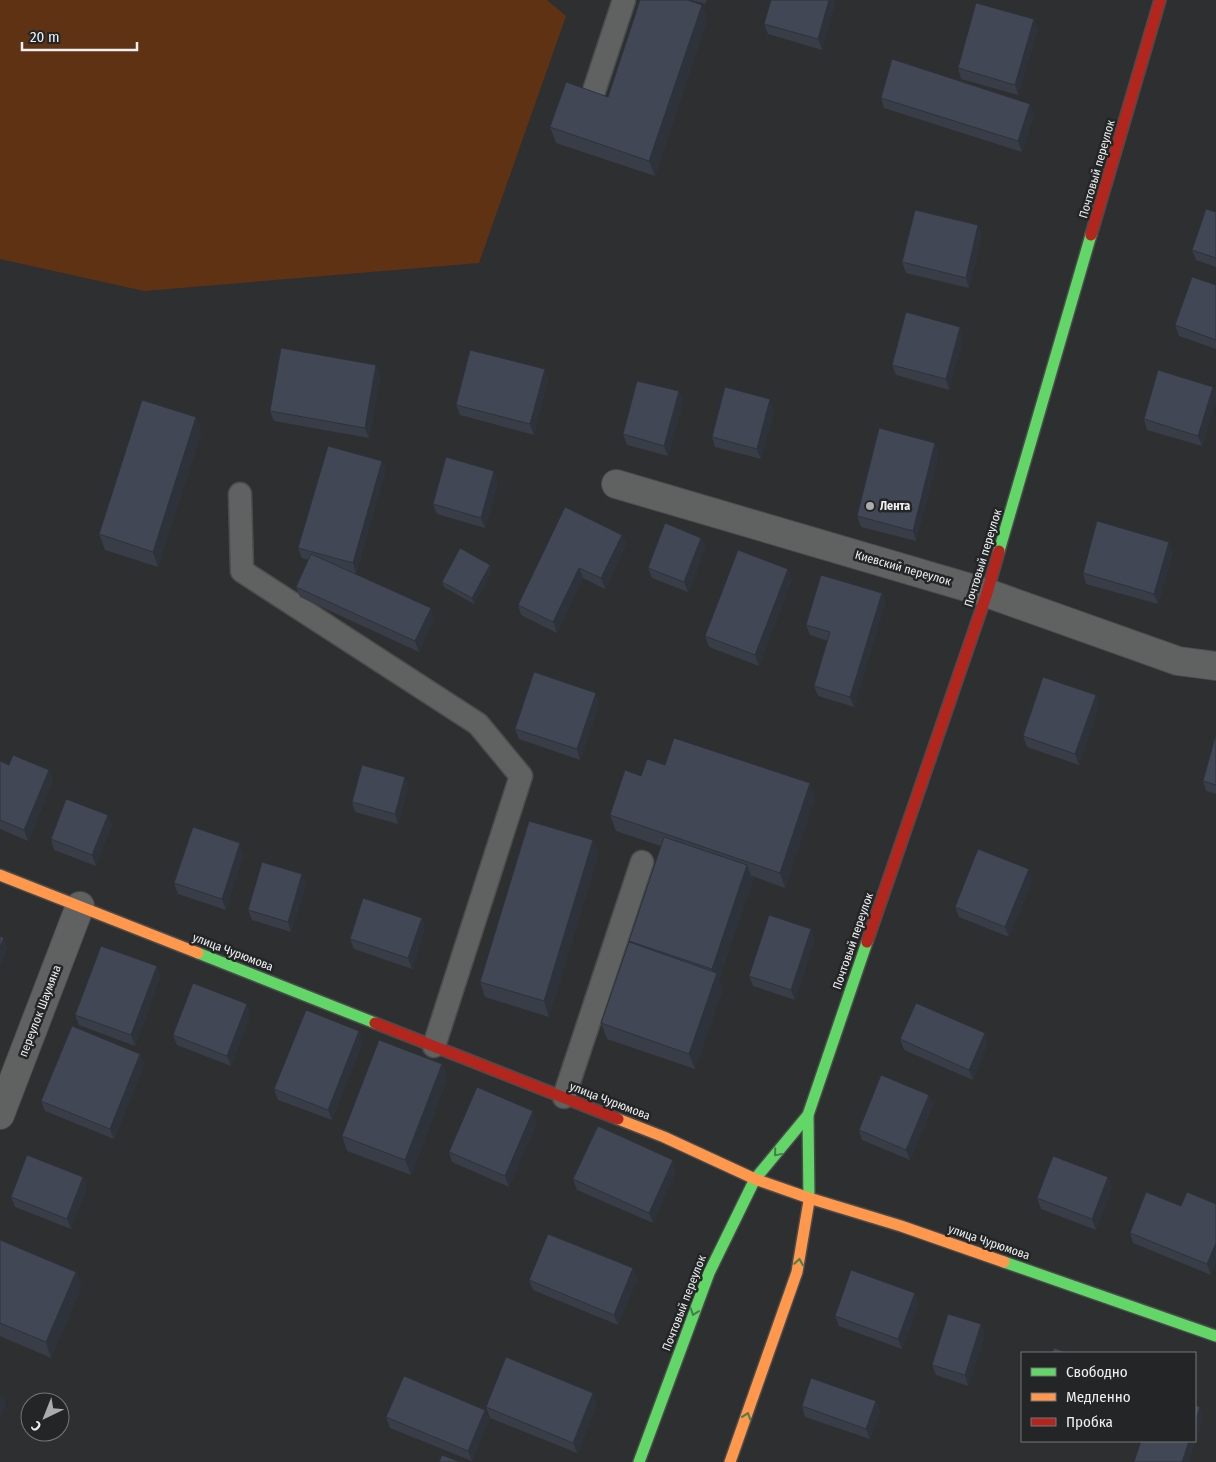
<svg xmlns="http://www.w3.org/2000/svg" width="1216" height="1462" font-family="'Fira Sans Condensed',sans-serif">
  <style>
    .green { fill: #5f3213 }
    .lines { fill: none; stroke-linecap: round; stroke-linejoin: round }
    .lane-casing { stroke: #4a4b4c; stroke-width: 25 }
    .street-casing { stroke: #4a4b4c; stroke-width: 30 }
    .fast-casing { stroke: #4a4b4c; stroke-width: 14 }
    .slow-casing { stroke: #4a4b4c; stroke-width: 14 }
    .jam-casing { stroke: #4a4b4c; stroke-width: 14 }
    .lane { stroke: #606262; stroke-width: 22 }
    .street { stroke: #606262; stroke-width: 28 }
    .fast { stroke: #63d668; stroke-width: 11 }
    .slow { stroke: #ff974d; stroke-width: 11 }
    .jam { stroke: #b3261e; stroke-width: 11 }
    .wall { fill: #383d48 }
    .shaded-wall { fill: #2e323b }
    .building { fill: #414754; stroke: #2e323b }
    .oneway { stroke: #447e48 }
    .poi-dot { fill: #abacad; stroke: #242527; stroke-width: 2 }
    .labels { text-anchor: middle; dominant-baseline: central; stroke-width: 5; stroke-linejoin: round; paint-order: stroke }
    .street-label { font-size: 12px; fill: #eff0f1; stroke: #242527 }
    .poi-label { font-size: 12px; font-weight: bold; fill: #eff0f1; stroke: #242527; text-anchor: start }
  </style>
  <rect width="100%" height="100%" fill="#2e2f30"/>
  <!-- green -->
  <path class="green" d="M0 0H547L566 16 479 263 144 291 0 259Z"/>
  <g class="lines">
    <!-- lane casing -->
    <g class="lane-casing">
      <g id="lane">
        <path d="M594 91 624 0"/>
        <path d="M240 494 242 571 478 724 521 776 434 1046"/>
        <path d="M564 1097 642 862"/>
      </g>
    </g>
    <!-- street casing -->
    <g class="street-casing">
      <g id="street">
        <path d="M616 484 987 593 1178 661 1216 666"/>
        <path d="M0 1115 80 906"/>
      </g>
    </g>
    <!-- fast casing -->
    <g class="fast-casing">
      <g id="fast">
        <path d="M999 551 1091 235"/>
        <path d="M198 953 375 1023"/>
        <path d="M809 1201 808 1115 867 942"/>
        <path d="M1004 1262 1216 1336"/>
        <path d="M639 1462 709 1273 755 1179 808 1115"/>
      </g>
    </g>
    <!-- slow casing -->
    <g class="slow-casing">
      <g id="slow">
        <path d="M0 875 198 953"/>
        <path d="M618 1119 664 1137 755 1179 809 1198 901 1226 1004 1262"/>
        <path d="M730 1462 797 1272 809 1201"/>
      </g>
    </g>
    <!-- jam casing -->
    <g class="jam-casing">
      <g id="jam">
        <path d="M1091 235 1160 0"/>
        <path d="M867 942 987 593 999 551"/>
        <path d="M375 1023 618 1119"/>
      </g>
    </g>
    <!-- lane -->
    <use href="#lane" class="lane"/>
    <!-- street -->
    <use href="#street" class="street"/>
    <!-- fast -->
    <use href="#fast" class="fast"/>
    <!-- slow -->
    <use href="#slow" class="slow"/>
    <!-- jam -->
    <use href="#jam" class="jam"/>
  </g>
  <!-- wall -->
  <g class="wall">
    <path d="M691 0H707L705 4Z"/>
    <path d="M771 0H836L822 50 768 34 764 24Z"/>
    <path d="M702 5 707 20 655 176 556 143 550 127 608 97Z"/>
    <path d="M1034 19 1038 30 1018 95 961 79 958 68Z"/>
    <path d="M881 98 1030 104 1034 114 1022 152 884 108Z"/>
    <path d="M1216 212V267L1196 260 1192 250Z"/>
    <path d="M978 225 982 236 969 288 906 273 902 262Z"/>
    <path d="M1216 285V349L1179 336 1175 325Z"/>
    <path d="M963 338 949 390 896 375 892 365Z"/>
    <path d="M376 365 380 376 369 438 274 421 270 411Z"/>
    <path d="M548 379 534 435 460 415 456 405Z"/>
    <path d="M1213 387 1216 395V401L1202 446 1147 430 1144 419Z"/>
    <path d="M679 391 683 402 668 456 627 445 623 434Z"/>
    <path d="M774 410 761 459 715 447 712 437Z"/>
    <path d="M196 417 201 432 158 567 105 550 99 534Z"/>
    <path d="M935 443 939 453 916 541 861 527 857 516Z"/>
    <path d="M382 461 385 472 356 574 352 573 434 619 419 652 300 597 296 587 308 560 302 558 298 548Z"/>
    <path d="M498 482 485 528 437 514 433 504Z"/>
    <path d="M622 535 626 545 605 589 583 578 557 633 521 615 518 605Z"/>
    <path d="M701 538 705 548 688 592 652 578 648 568Z"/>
    <path d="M1173 552 1158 604 1086 584 1083 573Z"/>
    <path d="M490 565 492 571 474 604 444 587 442 582Z"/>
    <path d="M788 569 792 580 759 666 709 647 705 636Z"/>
    <path d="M882 593 885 603 854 707 818 696 814 686 828 641 810 635 806 625Z"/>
    <path d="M1096 695 1099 706 1079 765 1027 747 1023 736Z"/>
    <path d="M599 703 580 760 519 739 515 729Z"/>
    <path d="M1216 734V794L1206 791 1203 781Z"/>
    <path d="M0 761 53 780 28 841 0 829Z"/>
    <path d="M665 765 815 798 785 888 752 876 753 880 719 979 723 988 695 1069 607 1039 601 1023 630 942 629 941 661 846 616 831 610 815 641 776Z"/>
    <path d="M405 777 408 788 398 824 355 812 352 802Z"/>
    <path d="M108 815 112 825 96 866 54 850 51 839Z"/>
    <path d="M593 840 598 855 549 1017 485 997 480 982Z"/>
    <path d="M244 854 226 910 178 894 174 883Z"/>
    <path d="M302 874 306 885 291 932 252 920 248 910Z"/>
    <path d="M1032 880 1009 937 959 917 955 907Z"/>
    <path d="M422 918 425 928 412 969 354 949 350 939Z"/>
    <path d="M815 939 795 1000 753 986 749 976Z"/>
    <path d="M157 966 160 977 135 1046 79 1025 75 1015Z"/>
    <path d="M250 1015 231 1066 177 1045 173 1035Z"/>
    <path d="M900 1039 988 1044 973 1080 904 1050Z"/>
    <path d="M363 1042 332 1120 278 1100 274 1089Z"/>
    <path d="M140 1054 144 1065 114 1139 45 1111 41 1101Z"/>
    <path d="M442 1064 447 1079 411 1175 347 1151 342 1136Z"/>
    <path d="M929 1095 933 1105 910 1160 862 1140 859 1130Z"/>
    <path d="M537 1122 509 1187 452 1162 449 1152Z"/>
    <path d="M676 1170 653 1223 577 1190 573 1179Z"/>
    <path d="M83 1177 87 1187 71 1229 15 1207 11 1197Z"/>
    <path d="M1108 1177 1112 1187 1096 1230 1041 1209 1037 1198Z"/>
    <path d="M1216 1204 1211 1275 1133 1243 1130 1233 1181 1206Z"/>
    <path d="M0 1240 76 1272 81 1288 51 1358 0 1336Z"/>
    <path d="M637 1279 618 1325 533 1290 529 1280Z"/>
    <path d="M919 1304 902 1349 839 1326 835 1316Z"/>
    <path d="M981 1324 985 1335 968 1386 936 1375 932 1365Z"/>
    <path d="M876 1401 880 1412 870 1439 805 1417 802 1406Z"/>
    <path d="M597 1404 577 1453 490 1418 486 1407Z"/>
    <path d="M485 1410 489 1420 472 1461 390 1428 386 1417Z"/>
  </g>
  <!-- shaded-wall -->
  <g class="shaded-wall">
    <path d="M829 0H836L822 50 818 39Z"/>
    <path d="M702 5 707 20 655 176 649 161Z"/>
    <path d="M1034 19 1038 30 1018 95 1015 85Z"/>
    <path d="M1030 104 1034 114 1022 152 1018 141Z"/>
    <path d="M978 225 982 236 969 288 966 278Z"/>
    <path d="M960 327 963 338 949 390 946 379Z"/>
    <path d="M376 365 380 376 369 438 365 428Z"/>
    <path d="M545 369 548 379 534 435 530 424Z"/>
    <path d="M1213 387 1216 395V401L1202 446 1198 436Z"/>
    <path d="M679 391 683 402 668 456 664 446Z"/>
    <path d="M770 399 774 410 761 459 757 449Z"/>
    <path d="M196 417 201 432 158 567 153 552Z"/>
    <path d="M935 443 939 453 916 541 913 531Z"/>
    <path d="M382 461 385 472 356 574 353 563Z"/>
    <path d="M494 471 498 482 485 528 481 518Z"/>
    <path d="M622 535 626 545 605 589 601 578Z"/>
    <path d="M701 538 705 548 688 592 684 582Z"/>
    <path d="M1169 542 1173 552 1158 604 1154 594Z"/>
    <path d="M490 565 492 571 474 604 472 598Z"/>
    <path d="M579 568 583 578 557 633 553 622Z"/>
    <path d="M788 569 792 580 759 666 755 655Z"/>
    <path d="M882 593 885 603 854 707 850 697Z"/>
    <path d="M431 608 434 619 419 652 415 641Z"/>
    <path d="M596 693 599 703 580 760 577 749Z"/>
    <path d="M1096 695 1099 706 1079 765 1075 754Z"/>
    <path d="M49 770 53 780 28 841 24 830Z"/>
    <path d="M405 777 408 788 398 824 395 814Z"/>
    <path d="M810 783 815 798 785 888 780 873Z"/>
    <path d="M108 815 112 825 96 866 92 855Z"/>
    <path d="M593 840 598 855 549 1017 544 1001Z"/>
    <path d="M240 843 244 854 226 910 222 899Z"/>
    <path d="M747 865 753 880 719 979 723 988 695 1069 689 1054 715 978 712 969Z"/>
    <path d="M1029 869 1032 880 1009 937 1005 927Z"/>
    <path d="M302 874 306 885 291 932 288 922Z"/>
    <path d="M422 918 425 928 412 969 408 958Z"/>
    <path d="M811 929 815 939 795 1000 791 990Z"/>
    <path d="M4 938 8 948 0 967V947Z"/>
    <path d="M157 966 160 977 135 1046 131 1035Z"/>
    <path d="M247 1004 250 1015 231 1066 227 1056Z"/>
    <path d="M359 1031 363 1042 332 1120 328 1110Z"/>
    <path d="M985 1033 988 1044 973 1080 969 1070Z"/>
    <path d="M140 1054 144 1065 114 1139 110 1129Z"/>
    <path d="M442 1064 447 1079 411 1175 405 1160Z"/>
    <path d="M929 1095 933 1105 910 1160 906 1150Z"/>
    <path d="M533 1111 537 1122 509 1187 505 1176Z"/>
    <path d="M673 1160 676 1170 653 1223 649 1213Z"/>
    <path d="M83 1177 87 1187 71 1229 67 1219Z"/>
    <path d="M1108 1177 1112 1187 1096 1230 1092 1219Z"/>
    <path d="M1216 1243V1263L1211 1275 1207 1264Z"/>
    <path d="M633 1268 637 1279 618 1325 614 1315Z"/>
    <path d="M76 1272 81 1288 51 1358 46 1342Z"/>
    <path d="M915 1293 919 1304 902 1349 898 1339Z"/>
    <path d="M981 1324 985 1335 968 1386 965 1375Z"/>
    <path d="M593 1393 597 1404 577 1453 573 1443Z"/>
    <path d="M2 1394 6 1405 0 1420V1400Z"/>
    <path d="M876 1401 880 1412 870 1439 866 1429Z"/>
    <path d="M1200 1407 1204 1418 1189 1462H1182L1189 1441H1195V1424Z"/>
    <path d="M485 1410 489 1420 472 1461 468 1451Z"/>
  </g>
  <!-- building -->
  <g class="building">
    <path d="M640 0H688L702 5 649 161 550 127 566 82 608 97Z"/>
    <path d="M771 0H829L818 39 764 24Z"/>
    <path d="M976 3 1034 19 1015 85 958 68Z"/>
    <path d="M892 59 1030 104 1018 141 881 98Z"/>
    <path d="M1206 209 1216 212V258L1192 250Z"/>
    <path d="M915 210 978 225 966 278 902 262Z"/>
    <path d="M1192 277 1216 285V340L1175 325Z"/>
    <path d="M906 312 960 327 946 379 892 365Z"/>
    <path d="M281 348 376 365 365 428 270 411Z"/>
    <path d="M470 350 545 369 530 424 456 405Z"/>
    <path d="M1158 370 1213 387 1198 436 1144 419Z"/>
    <path d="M637 381 679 391 664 446 623 434Z"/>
    <path d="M725 387 770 399 757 449 712 437Z"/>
    <path d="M142 400 196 417 153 552 99 534Z"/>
    <path d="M879 428 935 443 913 531 857 516Z"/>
    <path d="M328 446 382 461 353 563 298 548Z"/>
    <path d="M446 457 494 471 481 518 433 504Z"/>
    <path d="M565 507 622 535 601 578 579 568 553 622 518 605Z"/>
    <path d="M1097 521 1169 542 1154 594 1083 573Z"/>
    <path d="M665 523 701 538 684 582 648 568Z"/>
    <path d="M460 548 490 565 472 598 442 582Z"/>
    <path d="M738 550 788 569 755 655 705 636Z"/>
    <path d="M311 554 431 608 415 641 296 587Z"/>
    <path d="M821 575 882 593 850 697 814 686 830 632 806 625Z"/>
    <path d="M534 672 596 693 577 749 515 729Z"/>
    <path d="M1043 677 1096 695 1075 754 1023 736Z"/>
    <path d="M1216 734V785L1203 781Z"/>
    <path d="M674 738 810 783 780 873 610 815 625 770 641 776 647 759 665 765Z"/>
    <path d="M13 755 49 770 24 830 0 820V761L9 765Z"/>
    <path d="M362 765 405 777 395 814 352 802Z"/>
    <path d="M66 799 108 815 92 855 51 839Z"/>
    <path d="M529 821 593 840 544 1001 480 982Z"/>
    <path d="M193 827 240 843 222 899 174 883Z"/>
    <path d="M664 837 747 865 712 969 629 941Z"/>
    <path d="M978 849 1029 869 1005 927 955 907Z"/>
    <path d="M262 862 302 874 288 922 248 910Z"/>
    <path d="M363 898 422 918 408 958 350 939Z"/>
    <path d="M769 915 811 929 791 990 749 976Z"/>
    <path d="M0 936 4 938 0 947Z"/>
    <path d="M629 942 717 973 689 1054 601 1023Z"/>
    <path d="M101 946 157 966 131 1035 75 1015Z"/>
    <path d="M193 983 247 1004 227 1056 173 1035Z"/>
    <path d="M916 1003 985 1033 969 1070 900 1039Z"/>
    <path d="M306 1010 359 1031 328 1110 274 1089Z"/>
    <path d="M72 1026 140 1054 110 1129 41 1101Z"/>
    <path d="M379 1040 442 1064 405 1160 342 1136Z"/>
    <path d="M881 1075 929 1095 906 1150 859 1130Z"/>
    <path d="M477 1087 533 1111 505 1176 449 1152Z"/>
    <path d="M598 1126 673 1160 649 1213 573 1179Z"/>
    <path d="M27 1155 83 1177 67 1219 11 1197Z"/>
    <path d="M1053 1156 1108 1177 1092 1219 1037 1198Z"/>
    <path d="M1146 1192 1181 1206 1187 1192 1216 1204V1243L1207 1264 1130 1233Z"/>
    <path d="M548 1234 633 1268 614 1315 529 1280Z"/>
    <path d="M0 1240 76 1272 46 1342 0 1323Z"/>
    <path d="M851 1270 915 1293 898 1339 835 1316Z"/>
    <path d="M948 1314 981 1324 965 1375 932 1365Z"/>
    <path d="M1054 1348 1068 1353H1052Z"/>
    <path d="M506 1357 593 1393 573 1443 486 1407Z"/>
    <path d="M404 1376 485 1410 468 1451 386 1417Z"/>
    <path d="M811 1378 876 1401 866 1429 802 1406Z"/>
    <path d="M1195 1405 1200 1407 1195 1424Z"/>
    <path d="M1141 1441H1189L1182 1462H1134Z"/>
    <path d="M442 1455 460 1462H439Z"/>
  </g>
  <!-- one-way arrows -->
  <defs><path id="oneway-chevron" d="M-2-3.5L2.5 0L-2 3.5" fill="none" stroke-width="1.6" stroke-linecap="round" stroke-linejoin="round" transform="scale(1.25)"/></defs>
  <g class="oneway">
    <use href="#oneway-chevron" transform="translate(777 1153) rotate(130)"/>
    <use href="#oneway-chevron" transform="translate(799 1262) rotate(-81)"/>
    <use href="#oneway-chevron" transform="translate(694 1312) rotate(110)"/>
    <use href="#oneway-chevron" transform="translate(747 1416) rotate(-71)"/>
  </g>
  <!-- markers -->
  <circle class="poi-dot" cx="870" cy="506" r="5"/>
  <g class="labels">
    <!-- street labels -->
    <g class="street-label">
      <text transform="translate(1097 169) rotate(-74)">Почтовый переулок</text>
      <text transform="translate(983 558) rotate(-73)">Почтовый переулок</text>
      <text transform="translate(903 568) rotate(16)">Киевский переулок</text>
      <text transform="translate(853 941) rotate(-71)">Почтовый переулок</text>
      <text transform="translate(233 952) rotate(21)">улица Чурюмова</text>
      <text transform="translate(40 1011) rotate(-69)">переулок Шаумяна</text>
      <text transform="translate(610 1101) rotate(21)">улица Чурюмова</text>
      <text transform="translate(989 1242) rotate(19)">улица Чурюмова</text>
      <text transform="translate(684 1303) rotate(-69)">Почтовый переулок</text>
    </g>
    <!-- poi labels -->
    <g class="poi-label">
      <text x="880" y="506">Лента</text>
    </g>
  </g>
  <!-- legend -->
  <rect x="1021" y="1352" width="175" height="90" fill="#242527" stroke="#757678"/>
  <rect x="1031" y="1368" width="25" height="8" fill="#63d668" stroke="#757678"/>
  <text x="1066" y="1377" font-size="15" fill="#eff0f1">Свободно</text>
  <rect x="1031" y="1393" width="25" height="8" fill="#ff974d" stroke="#757678"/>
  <text x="1066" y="1402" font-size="15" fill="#eff0f1">Медленно</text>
  <rect x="1031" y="1418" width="25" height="8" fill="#b3261e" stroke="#757678"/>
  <text x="1066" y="1427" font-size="15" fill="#eff0f1">Пробка</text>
  <!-- north arrow -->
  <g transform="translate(45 1417) rotate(223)"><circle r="24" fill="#242527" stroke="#757678"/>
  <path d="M0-4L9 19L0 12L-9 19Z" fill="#abacad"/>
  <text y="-8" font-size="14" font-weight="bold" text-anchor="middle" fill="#eff0f1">С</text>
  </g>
  <!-- scale -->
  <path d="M22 42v8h115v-8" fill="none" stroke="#eff0f1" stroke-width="2.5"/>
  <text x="30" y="42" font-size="15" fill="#eff0f1" stroke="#242527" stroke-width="4" paint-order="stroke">20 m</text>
</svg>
